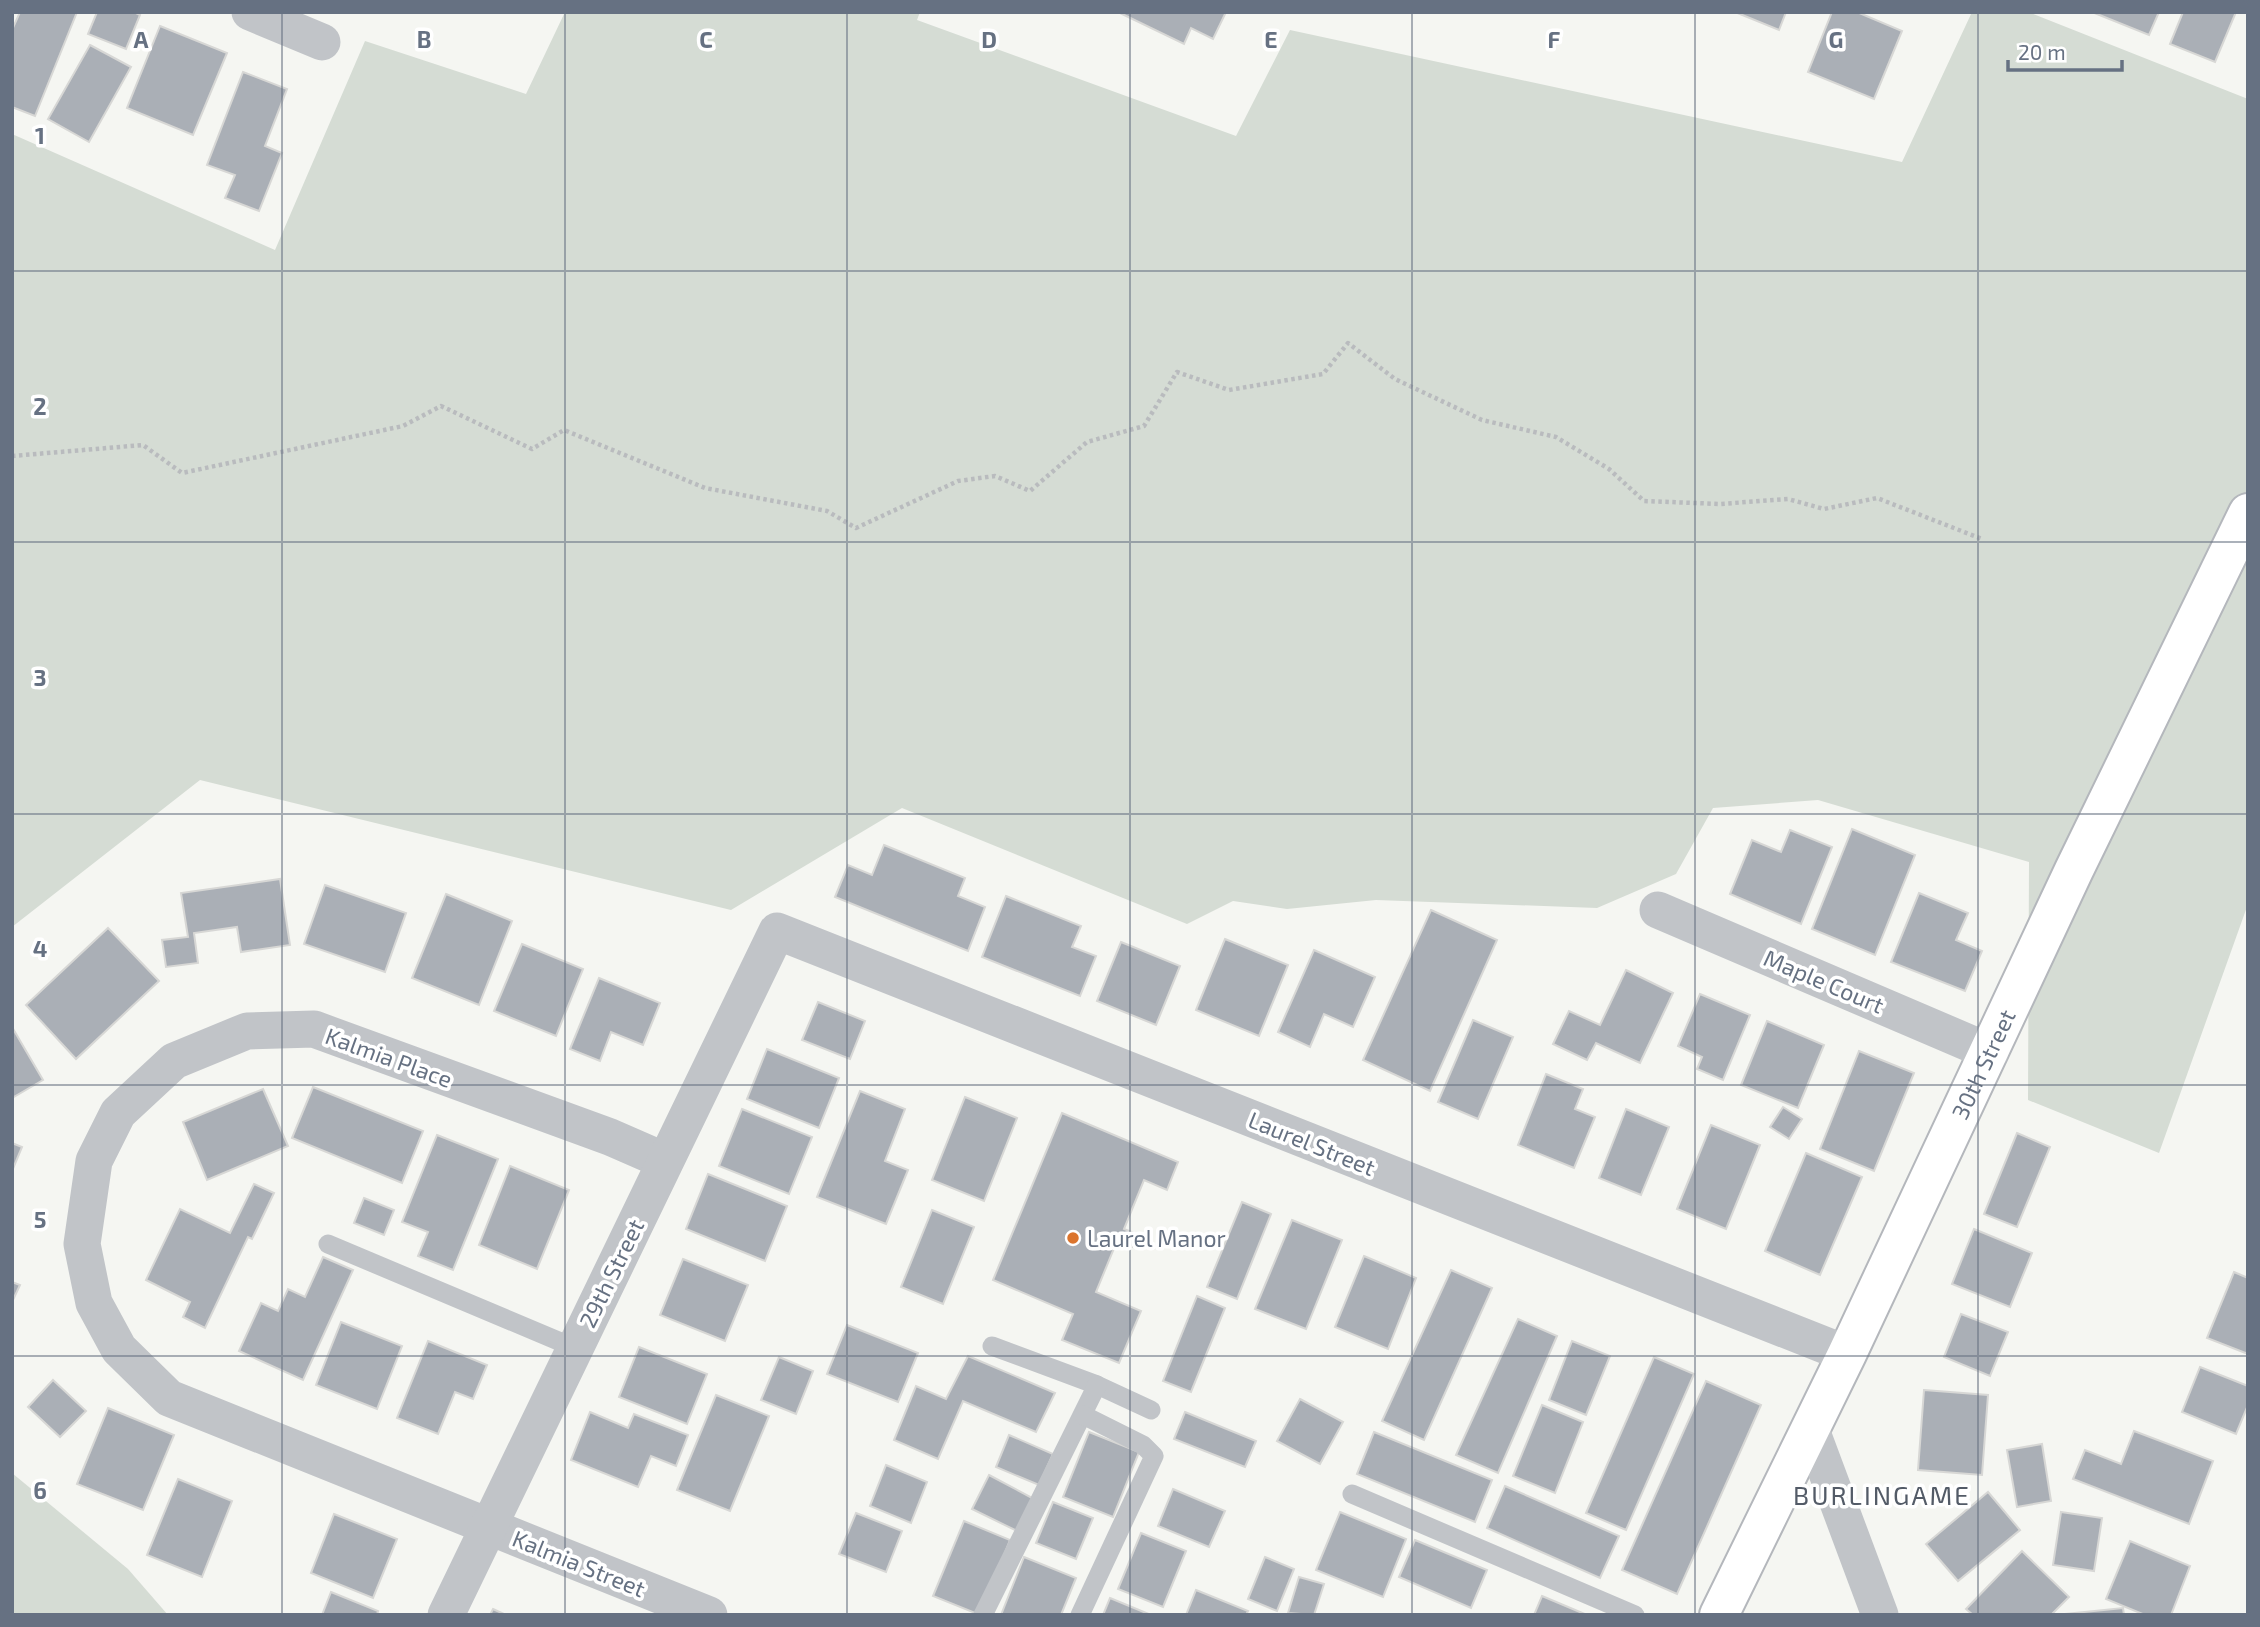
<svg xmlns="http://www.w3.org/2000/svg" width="2260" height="1627" font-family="'Exo 2',sans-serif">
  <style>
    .green { fill: #d5dcd4 }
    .building { fill: #aaafb6; stroke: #d7d7d5; stroke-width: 2 }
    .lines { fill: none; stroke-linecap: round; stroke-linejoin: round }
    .secondary-casing { stroke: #b4b7bc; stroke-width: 42 }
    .path { stroke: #b9bbbe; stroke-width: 4.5; stroke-dasharray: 3.5 3.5; stroke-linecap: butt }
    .service { stroke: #c1c4c8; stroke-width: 19 }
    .minor { stroke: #c1c4c8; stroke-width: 37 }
    .secondary { stroke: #fff; stroke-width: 38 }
    .grid { fill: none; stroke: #667182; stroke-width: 2; stroke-opacity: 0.55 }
    .poi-dot { fill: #db742d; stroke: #fff; stroke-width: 2.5 }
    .labels { text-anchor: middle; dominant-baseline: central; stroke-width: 7; stroke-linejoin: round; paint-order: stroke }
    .street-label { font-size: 23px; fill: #667182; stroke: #fff }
    .poi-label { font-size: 23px; fill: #667182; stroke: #fff; text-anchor: start }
    .quarter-label { font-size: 26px; letter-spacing: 2px; fill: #535b67; stroke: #fff }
    .grid-label { font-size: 23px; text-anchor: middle; font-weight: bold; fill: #667182; stroke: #fff; stroke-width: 7; stroke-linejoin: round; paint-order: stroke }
  </style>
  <rect width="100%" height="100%" fill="#f5f6f2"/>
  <!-- green -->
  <g class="green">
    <path d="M565 12H920L917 20 1236 136 1290 30 1902 162 1972 12H2028L2248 99V904L2159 1153 2028 1100 2029 862 1818 800 1713 808 1676 874 1597 908 1376 900 1287 909 1233 901 1187 924 902 808 731 910 200 780 12 927V134L275 250 365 41 526 94Z"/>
    <path d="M12 1473 128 1569 168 1615H12Z"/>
  </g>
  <!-- building -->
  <g class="building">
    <path d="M20 12H77L35 116 12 107V30Z"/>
    <path d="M97 12H134L140 15 126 49 88 34Z"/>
    <path d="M1118 12H1226L1213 39 1191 28 1184 44Z"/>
    <path d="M1735 12H1786L1779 30Z"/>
    <path d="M1832 12H1857L1902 31 1874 99 1808 72Z"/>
    <path d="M2092 12H2159L2149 35Z"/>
    <path d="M2183 12H2236L2215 62 2170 44Z"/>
    <path d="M160 26 227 53 193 135 127 108Z"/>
    <path d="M90 45 131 67 89 142 48 119Z"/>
    <path d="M243 72 287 89 265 146 282 153 259 211 225 198 235 175 207 165Z"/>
    <path d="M1852 829 1915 855 1875 955 1812 929Z"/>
    <path d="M1790 830 1832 847 1801 924 1730 894 1752 840 1781 852Z"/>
    <path d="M884 845 965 878 958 896 985 907 968 951 835 897 848 865 872 875Z"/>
    <path d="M280 879 290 945 241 952 237 927 194 933 198 963 166 967 162 940 188 937 181 893Z"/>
    <path d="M325 885 406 913 385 972 304 944Z"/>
    <path d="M1919 893 1968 913 1956 940 1982 951 1965 991 1891 962Z"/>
    <path d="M446 894 512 921 479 1005 412 978Z"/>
    <path d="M1006 896 1081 926 1072 947 1096 956 1080 996 982 957Z"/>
    <path d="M1431 910 1497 940 1430 1091 1363 1060Z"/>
    <path d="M108 928 159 981 76 1059 26 1005Z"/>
    <path d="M1225 939 1288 965 1259 1036 1196 1010Z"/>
    <path d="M1121 942 1180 966 1156 1025 1097 1001Z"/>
    <path d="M522 944 583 969 556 1036 494 1011Z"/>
    <path d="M1314 950 1375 977 1353 1027 1324 1014 1310 1047 1278 1032Z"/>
    <path d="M1626 970 1673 993 1640 1063 1596 1043 1587 1060 1553 1044 1569 1011 1600 1025Z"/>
    <path d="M599 978 660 1003 643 1045 611 1032 600 1061 570 1049Z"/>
    <path d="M1700 994 1750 1015 1723 1080 1697 1069 1702 1057 1678 1046Z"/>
    <path d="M818 1002 865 1021 850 1059 802 1040Z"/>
    <path d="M1473 1020 1513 1037 1478 1119 1438 1102Z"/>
    <path d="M1767 1021 1824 1045 1798 1108 1741 1085Z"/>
    <path d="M12 1027 43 1080 12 1098Z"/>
    <path d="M767 1049 839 1078 819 1128 747 1099Z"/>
    <path d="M1859 1051 1914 1073 1874 1171 1820 1149Z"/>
    <path d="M1546 1074 1583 1089 1575 1109 1595 1117 1574 1168 1518 1145Z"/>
    <path d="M313 1087 423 1131 402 1183 292 1138Z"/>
    <path d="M263 1089 288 1146 207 1180 183 1122Z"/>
    <path d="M860 1091 905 1109 885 1161 908 1170 886 1224 817 1197Z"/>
    <path d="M965 1097 1017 1118 984 1201 932 1180Z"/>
    <path d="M1783 1107 1802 1119 1789 1139 1770 1127Z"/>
    <path d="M742 1109 812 1137 789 1194 719 1166Z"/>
    <path d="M1626 1109 1669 1127 1641 1195 1599 1178Z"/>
    <path d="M1062 1113 1178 1162 1167 1190 1144 1180 1124 1229 1137 1234 1132 1247 1117 1241 1096 1292 1141 1311 1119 1363 1062 1340 1073 1314 993 1280Z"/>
    <path d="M1711 1125 1760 1145 1726 1229 1677 1209Z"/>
    <path d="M2017 1133 2050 1147 2017 1227 1984 1214Z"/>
    <path d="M437 1135 498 1159 453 1270 418 1256 428 1232 402 1222Z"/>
    <path d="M12 1143 22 1147 12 1171Z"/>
    <path d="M1806 1153 1862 1177 1820 1275 1765 1251Z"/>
    <path d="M510 1166 569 1190 537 1269 479 1245Z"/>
    <path d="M708 1174 787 1206 765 1261 686 1229Z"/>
    <path d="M254 1184 274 1193 252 1239 248 1237 205 1328 183 1317 190 1302 146 1280 180 1209 230 1233Z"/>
    <path d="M364 1198 394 1210 384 1235 354 1223Z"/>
    <path d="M1242 1202 1271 1214 1237 1299 1207 1287Z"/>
    <path d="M932 1210 974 1227 943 1304 901 1287Z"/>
    <path d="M1292 1220 1342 1240 1306 1329 1255 1309Z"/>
    <path d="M1974 1229 2032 1253 2010 1307 1952 1284Z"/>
    <path d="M1364 1256 1416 1278 1388 1349 1335 1327Z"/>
    <path d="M323 1257 353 1270 303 1380 239 1351 261 1303 278 1311 288 1289 305 1297Z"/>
    <path d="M683 1259 748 1285 725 1341 660 1315Z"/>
    <path d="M1451 1270 1492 1288 1424 1440 1382 1421Z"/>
    <path d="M2234 1272 2248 1278V1354L2207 1338Z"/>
    <path d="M12 1282 20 1285 12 1302Z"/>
    <path d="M1197 1296 1225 1308 1191 1392 1163 1381Z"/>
    <path d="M1961 1314 2008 1332 1990 1376 1944 1357Z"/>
    <path d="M1518 1319 1557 1336 1498 1473 1456 1455Z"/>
    <path d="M341 1322 402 1346 377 1409 316 1385Z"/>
    <path d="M847 1325 918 1353 898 1402 827 1374Z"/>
    <path d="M428 1341 487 1365 473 1399 455 1392 438 1434 397 1418Z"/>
    <path d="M1572 1341 1610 1356 1586 1415 1549 1400Z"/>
    <path d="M639 1347 707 1374 687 1424 619 1397Z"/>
    <path d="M968 1356 1055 1393 1036 1432 963 1401 938 1459 894 1440 916 1386 946 1399Z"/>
    <path d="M779 1357 813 1371 796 1414 761 1400Z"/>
    <path d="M1654 1357 1694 1374 1626 1530 1586 1513Z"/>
    <path d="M2200 1367 2248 1386V1405L2236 1434 2182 1412Z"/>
    <path d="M53 1380 86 1411 60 1437 28 1407Z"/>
    <path d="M1706 1381 1761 1405 1677 1594 1622 1570Z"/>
    <path d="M1924 1390 1988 1395 1982 1475 1918 1470Z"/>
    <path d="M716 1395 769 1416 730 1511 677 1490Z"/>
    <path d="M1300 1399 1343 1422 1320 1464 1277 1441Z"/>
    <path d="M1542 1405 1583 1422 1555 1493 1513 1476Z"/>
    <path d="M108 1408 174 1435 143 1510 77 1484Z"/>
    <path d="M590 1412 628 1428 634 1414 688 1435 676 1466 651 1456 638 1487 571 1460Z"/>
    <path d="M1185 1412 1256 1441 1245 1467 1174 1439Z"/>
    <path d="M2134 1431 2213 1461 2189 1524 2073 1479 2085 1450 2121 1464Z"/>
    <path d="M1089 1432 1139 1452 1113 1517 1063 1497Z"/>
    <path d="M1374 1432 1492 1480 1475 1522 1357 1474Z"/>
    <path d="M1009 1435 1053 1454 1039 1485 996 1467Z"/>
    <path d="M2042 1444 2051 1501 2017 1507 2007 1450Z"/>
    <path d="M886 1465 927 1482 911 1523 870 1506Z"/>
    <path d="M989 1475 1034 1499 1017 1531 972 1509Z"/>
    <path d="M178 1479 232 1501 202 1577 147 1555Z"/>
    <path d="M1505 1486 1619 1536 1600 1578 1487 1528Z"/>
    <path d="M1173 1489 1225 1511 1209 1547 1158 1526Z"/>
    <path d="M1988 1492 2020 1530 1958 1581 1926 1544Z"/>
    <path d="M1053 1502 1093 1518 1076 1559 1036 1543Z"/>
    <path d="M1340 1512 1406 1539 1383 1597 1316 1570Z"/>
    <path d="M2061 1512 2102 1518 2094 1571 2053 1565Z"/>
    <path d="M856 1513 902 1531 886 1572 839 1554Z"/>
    <path d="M334 1514 397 1539 373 1598 311 1573Z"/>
    <path d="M964 1521 1010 1540 980 1615 933 1596Z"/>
    <path d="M1141 1533 1186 1551 1163 1607 1118 1589Z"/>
    <path d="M1415 1540 1487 1570 1471 1608 1399 1577Z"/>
    <path d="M2130 1541 2190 1566 2171 1615H2145L2106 1599Z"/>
    <path d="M2022 1551 2069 1597 2051 1615H1973L1966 1609Z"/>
    <path d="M1024 1557 1076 1578 1061 1615H1001Z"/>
    <path d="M1265 1557 1294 1569 1277 1611 1248 1599Z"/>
    <path d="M1299 1577 1324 1584 1314 1615 1288 1613Z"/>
    <path d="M1196 1590 1248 1611 1246 1615H1186Z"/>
    <path d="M331 1592 378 1611 377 1615H322Z"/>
    <path d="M1542 1596 1587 1615H1534Z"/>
    <path d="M1110 1598 1151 1615H1103Z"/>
    <path d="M2123 1608 2124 1615H2055Z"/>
    <path d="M493 1609 506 1615H490Z"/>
  </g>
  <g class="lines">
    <!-- secondary casing -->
    <g class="secondary-casing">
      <g id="secondary">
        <path id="s1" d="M1719 1615 1847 1354 2074 870 2248 513"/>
      </g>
    </g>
    <!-- path -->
    <path class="path" d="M12 456 143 445 182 473 403 426 441 406 532 449 564 430 705 488 827 511 856 528 958 481 995 476 1030 491 1087 442 1144 426 1177 372 1229 390 1323 374 1348 343 1395 379 1482 420 1556 437 1609 469 1644 501 1720 504 1788 499 1824 509 1877 498 1982 539"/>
    <!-- service -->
    <g class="service">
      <path d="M328 1244 575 1348"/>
      <path d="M992 1346 1097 1385 1151 1410"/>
      <path d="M1352 1494 1635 1615"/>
      <path d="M983 1615 1097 1385"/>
      <path d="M1080 1615 1154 1456 1143 1445 1083 1415"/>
    </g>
    <!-- minor -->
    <g class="minor">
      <path d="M250 12 322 42"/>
      <path d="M1658 910 1990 1052"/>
      <path d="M665 1161 610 1137 314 1029 247 1031 174 1061 118 1113 94 1161 82 1244 94 1303 119 1349 169 1398 709 1615"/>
      <path d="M1811 1430 1880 1615"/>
      <path d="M446 1615 777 931 1847 1354"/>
    </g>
    <!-- secondary -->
    <use href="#secondary" class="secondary"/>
  </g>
  <!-- grid -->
  <path class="grid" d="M282 12V1615M565 12V1615M847 12V1615M1130 12V1615M1412 12V1615M1695 12V1615M1978 12V1615M12 271H2248M12 542H2248M12 814H2248M12 1085H2248M12 1356H2248"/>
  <!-- markers -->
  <circle class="poi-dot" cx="1073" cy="1238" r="7"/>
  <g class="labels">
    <!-- street labels -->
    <g class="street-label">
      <text transform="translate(1824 981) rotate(23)">Maple Court</text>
      <text transform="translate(389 1057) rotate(20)">Kalmia Place</text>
      <text stroke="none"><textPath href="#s1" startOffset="611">30th Street</textPath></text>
      <text transform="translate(1312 1143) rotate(22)">Laurel Street</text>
      <text transform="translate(611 1273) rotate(-64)">29th Street</text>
      <text transform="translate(579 1563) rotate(22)">Kalmia Street</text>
    </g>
    <!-- poi labels -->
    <g class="poi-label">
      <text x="1087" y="1238">Laurel Manor</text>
    </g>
    <!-- quarter labels -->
    <g class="quarter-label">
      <text x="1882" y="1494">BURLINGAME</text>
    </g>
  </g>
  <g class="grid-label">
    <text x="141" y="48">A</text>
    <text x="424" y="48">B</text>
    <text x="706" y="48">C</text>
    <text x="989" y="48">D</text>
    <text x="1271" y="48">E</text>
    <text x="1554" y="48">F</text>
    <text x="1836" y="48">G</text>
    <text x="40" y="144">1</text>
    <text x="40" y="415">2</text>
    <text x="40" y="686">3</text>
    <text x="40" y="957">4</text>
    <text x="40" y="1228">5</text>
    <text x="40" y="1499">6</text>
  </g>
  <!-- border -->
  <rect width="2260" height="1627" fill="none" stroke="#667182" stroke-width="28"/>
  <!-- scale -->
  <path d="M2008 60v10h114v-10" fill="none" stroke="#667182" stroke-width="3.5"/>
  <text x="2018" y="60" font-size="21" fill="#667182" stroke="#ffffff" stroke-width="5" paint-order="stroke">20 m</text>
</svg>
